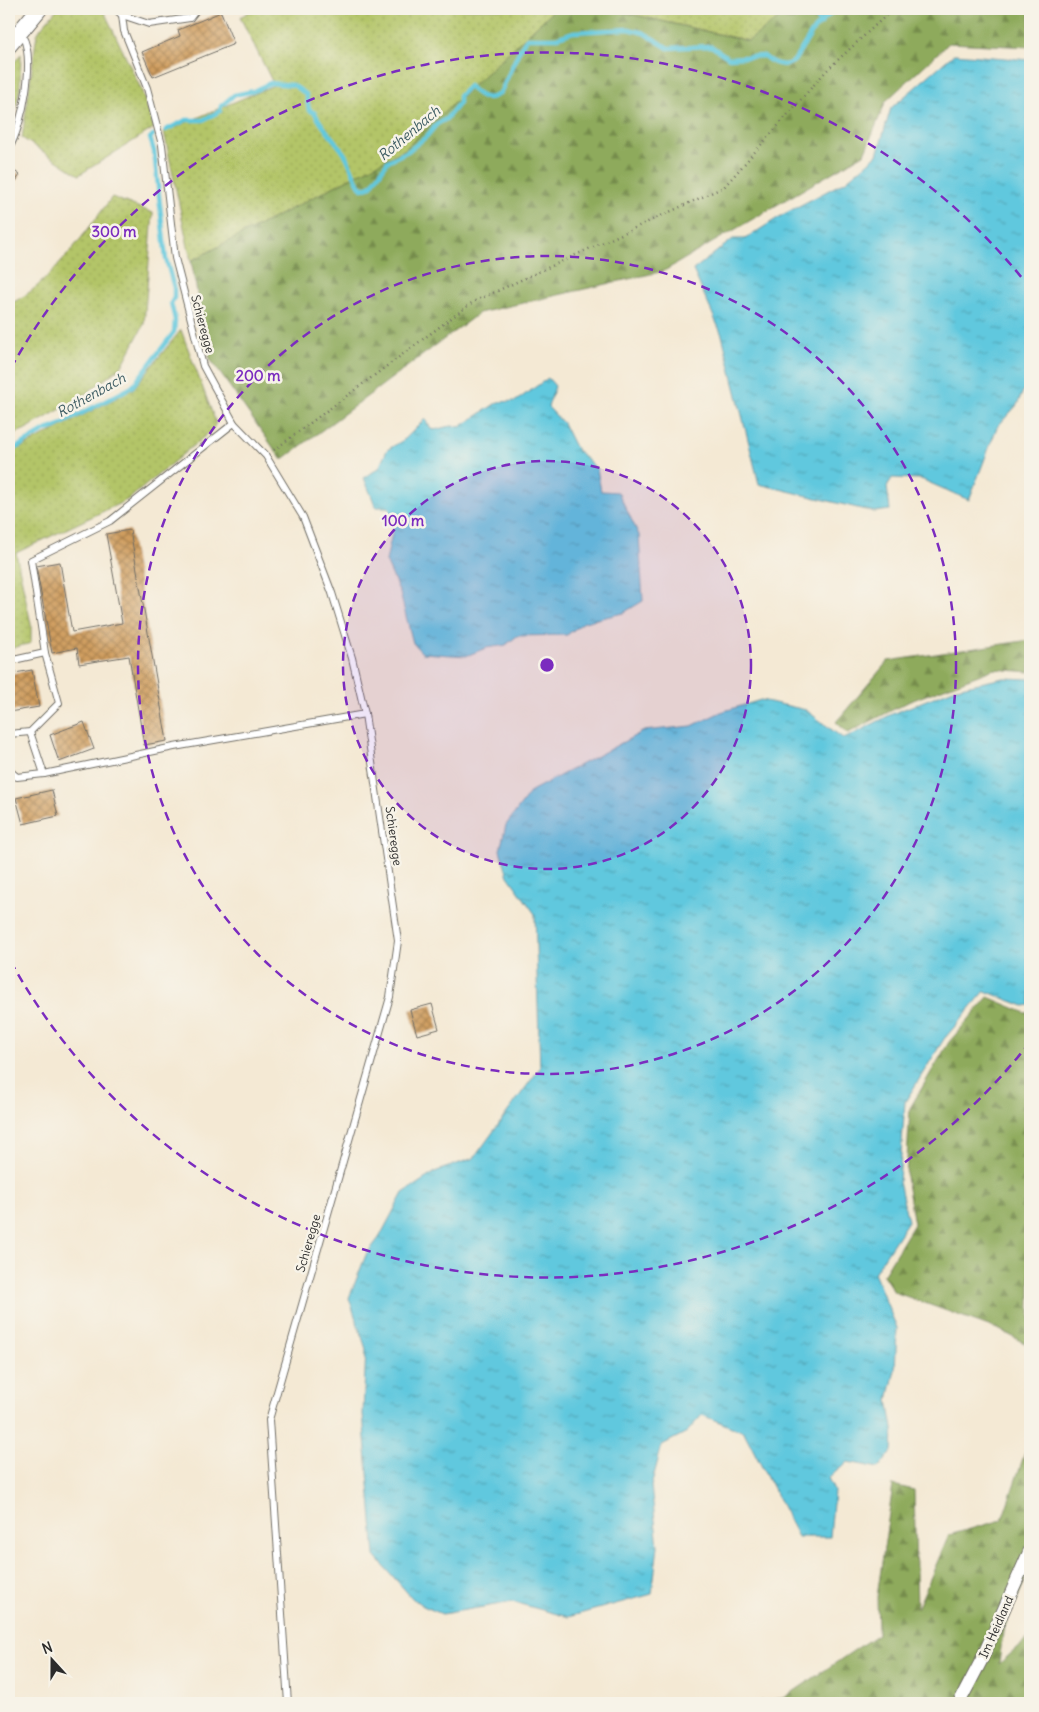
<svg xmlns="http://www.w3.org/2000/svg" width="1039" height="1712" font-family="Delius,sans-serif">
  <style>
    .grass { fill: url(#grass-dots); stroke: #6f784a }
    .forest { fill: url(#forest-firs); stroke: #5c6a44 }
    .water { fill: url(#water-ripples); stroke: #467a84 }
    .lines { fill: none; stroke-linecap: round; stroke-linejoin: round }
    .stream { stroke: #61c8de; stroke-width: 4.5 }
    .building { fill: url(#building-cross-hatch) }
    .service-casing { stroke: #716e66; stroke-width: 8 }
    .minor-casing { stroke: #716e66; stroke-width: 14 }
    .tertiary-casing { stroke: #716e66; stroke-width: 18 }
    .path { stroke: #716e66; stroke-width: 2.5; stroke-dasharray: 1 4; stroke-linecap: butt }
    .service { stroke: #fff; stroke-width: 6 }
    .minor { stroke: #fff; stroke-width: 12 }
    .tertiary { stroke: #fff; stroke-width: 16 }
    .ring { fill: none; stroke: #7b2cbf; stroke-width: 2.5; stroke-dasharray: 9 6 }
    .labels { text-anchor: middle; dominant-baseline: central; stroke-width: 5; stroke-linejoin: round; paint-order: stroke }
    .street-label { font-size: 12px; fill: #2b2b2b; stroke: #f7f3e8 }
    .water-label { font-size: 14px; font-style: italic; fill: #3b5a61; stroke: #f7f3e8 }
    .centre { fill: #7b2cbf; stroke: #f7f3e8; stroke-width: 2.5 }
    .ring-label { font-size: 15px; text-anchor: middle; font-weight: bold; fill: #7b2cbf; stroke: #f7f3e8; stroke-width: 5; stroke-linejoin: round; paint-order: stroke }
  </style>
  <defs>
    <pattern id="grass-dots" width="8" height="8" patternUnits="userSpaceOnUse" patternTransform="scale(1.25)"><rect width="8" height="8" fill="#b3c568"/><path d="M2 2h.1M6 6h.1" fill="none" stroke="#9aa95a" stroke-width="1.8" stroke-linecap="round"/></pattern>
    <pattern id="forest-firs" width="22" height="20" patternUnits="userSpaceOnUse" patternTransform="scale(1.25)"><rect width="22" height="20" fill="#8eaa5c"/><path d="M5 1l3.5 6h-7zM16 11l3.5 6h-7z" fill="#748b4c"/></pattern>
    <pattern id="water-ripples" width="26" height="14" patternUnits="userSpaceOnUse" patternTransform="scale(1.25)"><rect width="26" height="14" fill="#61c8de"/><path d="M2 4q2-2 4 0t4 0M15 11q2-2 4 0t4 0" fill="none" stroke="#50a3b4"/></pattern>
    <pattern id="building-cross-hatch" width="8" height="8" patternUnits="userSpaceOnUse" patternTransform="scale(1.25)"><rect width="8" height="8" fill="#cf9d5e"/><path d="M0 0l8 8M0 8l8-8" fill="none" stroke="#a8804e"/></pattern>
  </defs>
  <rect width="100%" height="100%" fill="#f7f3e8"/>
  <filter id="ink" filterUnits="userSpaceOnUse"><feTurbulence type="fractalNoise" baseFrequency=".02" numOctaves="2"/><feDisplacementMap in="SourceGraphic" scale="10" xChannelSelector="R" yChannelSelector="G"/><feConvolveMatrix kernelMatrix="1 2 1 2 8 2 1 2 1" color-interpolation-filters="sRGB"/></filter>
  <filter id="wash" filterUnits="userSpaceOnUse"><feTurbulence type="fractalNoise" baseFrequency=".0096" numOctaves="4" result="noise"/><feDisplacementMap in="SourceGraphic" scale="20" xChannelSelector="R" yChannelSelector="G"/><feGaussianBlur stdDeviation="1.12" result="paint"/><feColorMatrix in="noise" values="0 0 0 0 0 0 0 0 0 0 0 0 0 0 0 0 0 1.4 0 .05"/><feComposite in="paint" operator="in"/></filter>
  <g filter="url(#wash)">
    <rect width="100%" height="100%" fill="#f4e9d4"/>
    <!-- grass -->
    <g class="grass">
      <path d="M57 9H103L141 89 154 128 79 175 22 138 37 33Z"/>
      <path d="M254 9H555L404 150 191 261 164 132 274 85 240 17Z"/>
      <path d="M609 9H785V14L749 41Z"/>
      <path d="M21 54 20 89 9 133V69Z"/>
      <path d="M112 197 153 213 144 324 122 366 80 398 26 429 9 436V304C46 290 88 229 112 197Z"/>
      <path d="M181 330 216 423 212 430 129 499 16 553 31 624V643L9 649V454L133 389Z"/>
    </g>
    <!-- forest -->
    <g class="forest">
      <path d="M555 9H609L748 41 785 14V9H1030V47L949 43 886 101 864 154 664 271 479 313 282 460 210 359 191 261 404 150Z"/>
      <path d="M1030 640V672L994 669 908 702 848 733 836 722 888 661Z"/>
      <path d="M988 997 1026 1013 1030 1012V1346L1000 1330 894 1292 883 1275 914 1224 906 1177 910 1108 949 1042Z"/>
      <path d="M1030 1438V1569L1003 1631 999 1664 1030 1637V1692L1026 1703H749L784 1698 878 1634 877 1597 893 1485 914 1490 917 1609 949 1535 1002 1520Z"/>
    </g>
    <!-- water -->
    <g class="water">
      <path d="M954 54 1030 60V375L1017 405 997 427 969 500 921 479 892 478 887 487 890 510 874 512 759 484 722 335 693 270 733 239H745L784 214 846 181 877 155 891 108Z"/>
      <path d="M548 378 555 386 548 407 563 423 576 449 597 469 601 491 618 492 639 535 643 601 623 613 584 622 567 635 517 636 506 645 486 648 466 656 422 653 413 643 400 593 386 561 393 529 389 507H376L364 478 379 468 387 450 405 439 425 419 432 430C443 429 449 424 460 427L498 402 516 401Z"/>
      <path d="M1004 678 1030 679V1005L1024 1006 985 991 944 1039 905 1102 899 1182 908 1221 874 1273 897 1328 895 1370 888 1400 893 1429 892 1451 879 1468 848 1462 828 1478 834 1491 830 1537H798L744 1432 702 1415 687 1432 662 1445 651 1486 658 1546 652 1594 568 1617 513 1602 442 1614 423 1606 412 1598 375 1556 363 1414 366 1349 349 1298 366 1255 379 1238 403 1193 437 1171 474 1158 540 1068 535 914 508 876 500 850 506 825 531 791 644 731 692 726 721 712 761 700 806 710 844 739 892 714 956 688Z"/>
    </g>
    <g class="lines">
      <!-- stream -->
      <g class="stream">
        <path d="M820 9 818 19 821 24"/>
        <path d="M166 130 186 120H203L220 111 221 106 234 95 254 91 270 83 293 85 306 94 309 110 315 113C323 130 338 142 347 158 352 169 355 180 362 189L371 186 388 161 408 151 426 137 437 124 446 119 459 103V96L469 86C478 96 488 103 500 93 507 81 520 44 527 38H556L573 32 629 29 644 33 668 48 711 46 729 58 764 56C772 64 785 68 794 61L814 29 835 9"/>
        <path d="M9 452 46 430 56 427 132 387 174 332 175 320 171 303 174 298V288L166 259 154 151 150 138 153 135"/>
      </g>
    </g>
    <g id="blocks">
      <!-- building -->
      <g class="building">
        <path d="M221 12 234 44 153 77 142 52 180 36 178 30Z"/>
        <path d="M9 167 20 175 9 191Z"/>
        <path d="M130 530 167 741 144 745 129 656 79 664 77 648 52 653 36 566 60 562 72 632 122 623 106 534Z"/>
        <path d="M32 670 39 707 9 712V674Z"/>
        <path d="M84 722 94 749 59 762 50 735Z"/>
        <path d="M52 790 58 816 23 824 16 798Z"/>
        <path d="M432 1004 439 1029 417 1035 410 1010Z"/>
      </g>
    </g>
  </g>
  <g filter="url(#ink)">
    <use href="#blocks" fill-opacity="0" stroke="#716e66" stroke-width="1"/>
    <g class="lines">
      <!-- service casing -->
      <g class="service-casing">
        <g id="service">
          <path d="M115 9 122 15 124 31 147 88 162 145 175 258 203 366 234 423 266 456 303 517 332 593 352 658 365 714 398 941 390 997 269 1420 288 1703"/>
          <path d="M122 15 149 24 190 18 197 9"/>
          <path d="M9 148C22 128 38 52 20 33"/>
          <path d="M9 661 45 653"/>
          <path d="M30 732 44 774 174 747 365 714"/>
          <path d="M9 734 30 732 59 703 45 653 31 560 110 521 234 423"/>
          <path d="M9 770 17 777 44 774"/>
        </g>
      </g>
      <!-- minor casing -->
      <g class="minor-casing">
        <path id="minor" d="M959 1703 981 1661 1030 1550"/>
      </g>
      <!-- tertiary casing -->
      <g class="tertiary-casing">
        <path id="tertiary" d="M9 45 39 9"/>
      </g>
      <!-- path -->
      <path class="path" d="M274 450 473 302 724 187 827 70 893 9"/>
      <!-- service -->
      <use href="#service" class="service"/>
      <!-- minor -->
      <use href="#minor" class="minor"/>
      <!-- tertiary -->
      <use href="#tertiary" class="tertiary"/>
    </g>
  </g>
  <!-- distance rings -->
  <circle cx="547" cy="665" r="204" fill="#7b2cbf" fill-opacity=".12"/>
  <g class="ring">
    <circle cx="547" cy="665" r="204"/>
    <circle cx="547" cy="665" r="409"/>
    <path d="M1030 1042A613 613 0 0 1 11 962M11 368A613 613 0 0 1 1030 288"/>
  </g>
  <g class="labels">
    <!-- street labels -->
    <g class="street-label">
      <text transform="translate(203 324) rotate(75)">Schieregge</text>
      <text transform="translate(394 836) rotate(82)">Schieregge</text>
      <text transform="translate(308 1243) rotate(-74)">Schieregge</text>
      <text transform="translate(996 1627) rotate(-66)">Im Heidland</text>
    </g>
    <!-- water labels -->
    <g class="water-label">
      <text transform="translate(409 133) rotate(-40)">Rothenbach</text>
      <text transform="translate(91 395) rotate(-29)">Rothenbach</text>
    </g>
  </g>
  <circle cx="547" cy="665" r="8" class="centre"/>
  <g class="ring-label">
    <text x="114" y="237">300 m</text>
    <text x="258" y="381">200 m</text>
    <text x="403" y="526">100 m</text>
  </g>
  <!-- margin -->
  <rect width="1039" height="1712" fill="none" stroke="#f7f3e8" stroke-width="30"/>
  <!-- north arrow -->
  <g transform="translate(52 1660) rotate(339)" stroke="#f7f3e8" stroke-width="4" paint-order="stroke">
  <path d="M0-4L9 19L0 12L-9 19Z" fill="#2b2b2b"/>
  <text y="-8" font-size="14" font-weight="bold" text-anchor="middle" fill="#2b2b2b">N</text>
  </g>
</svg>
